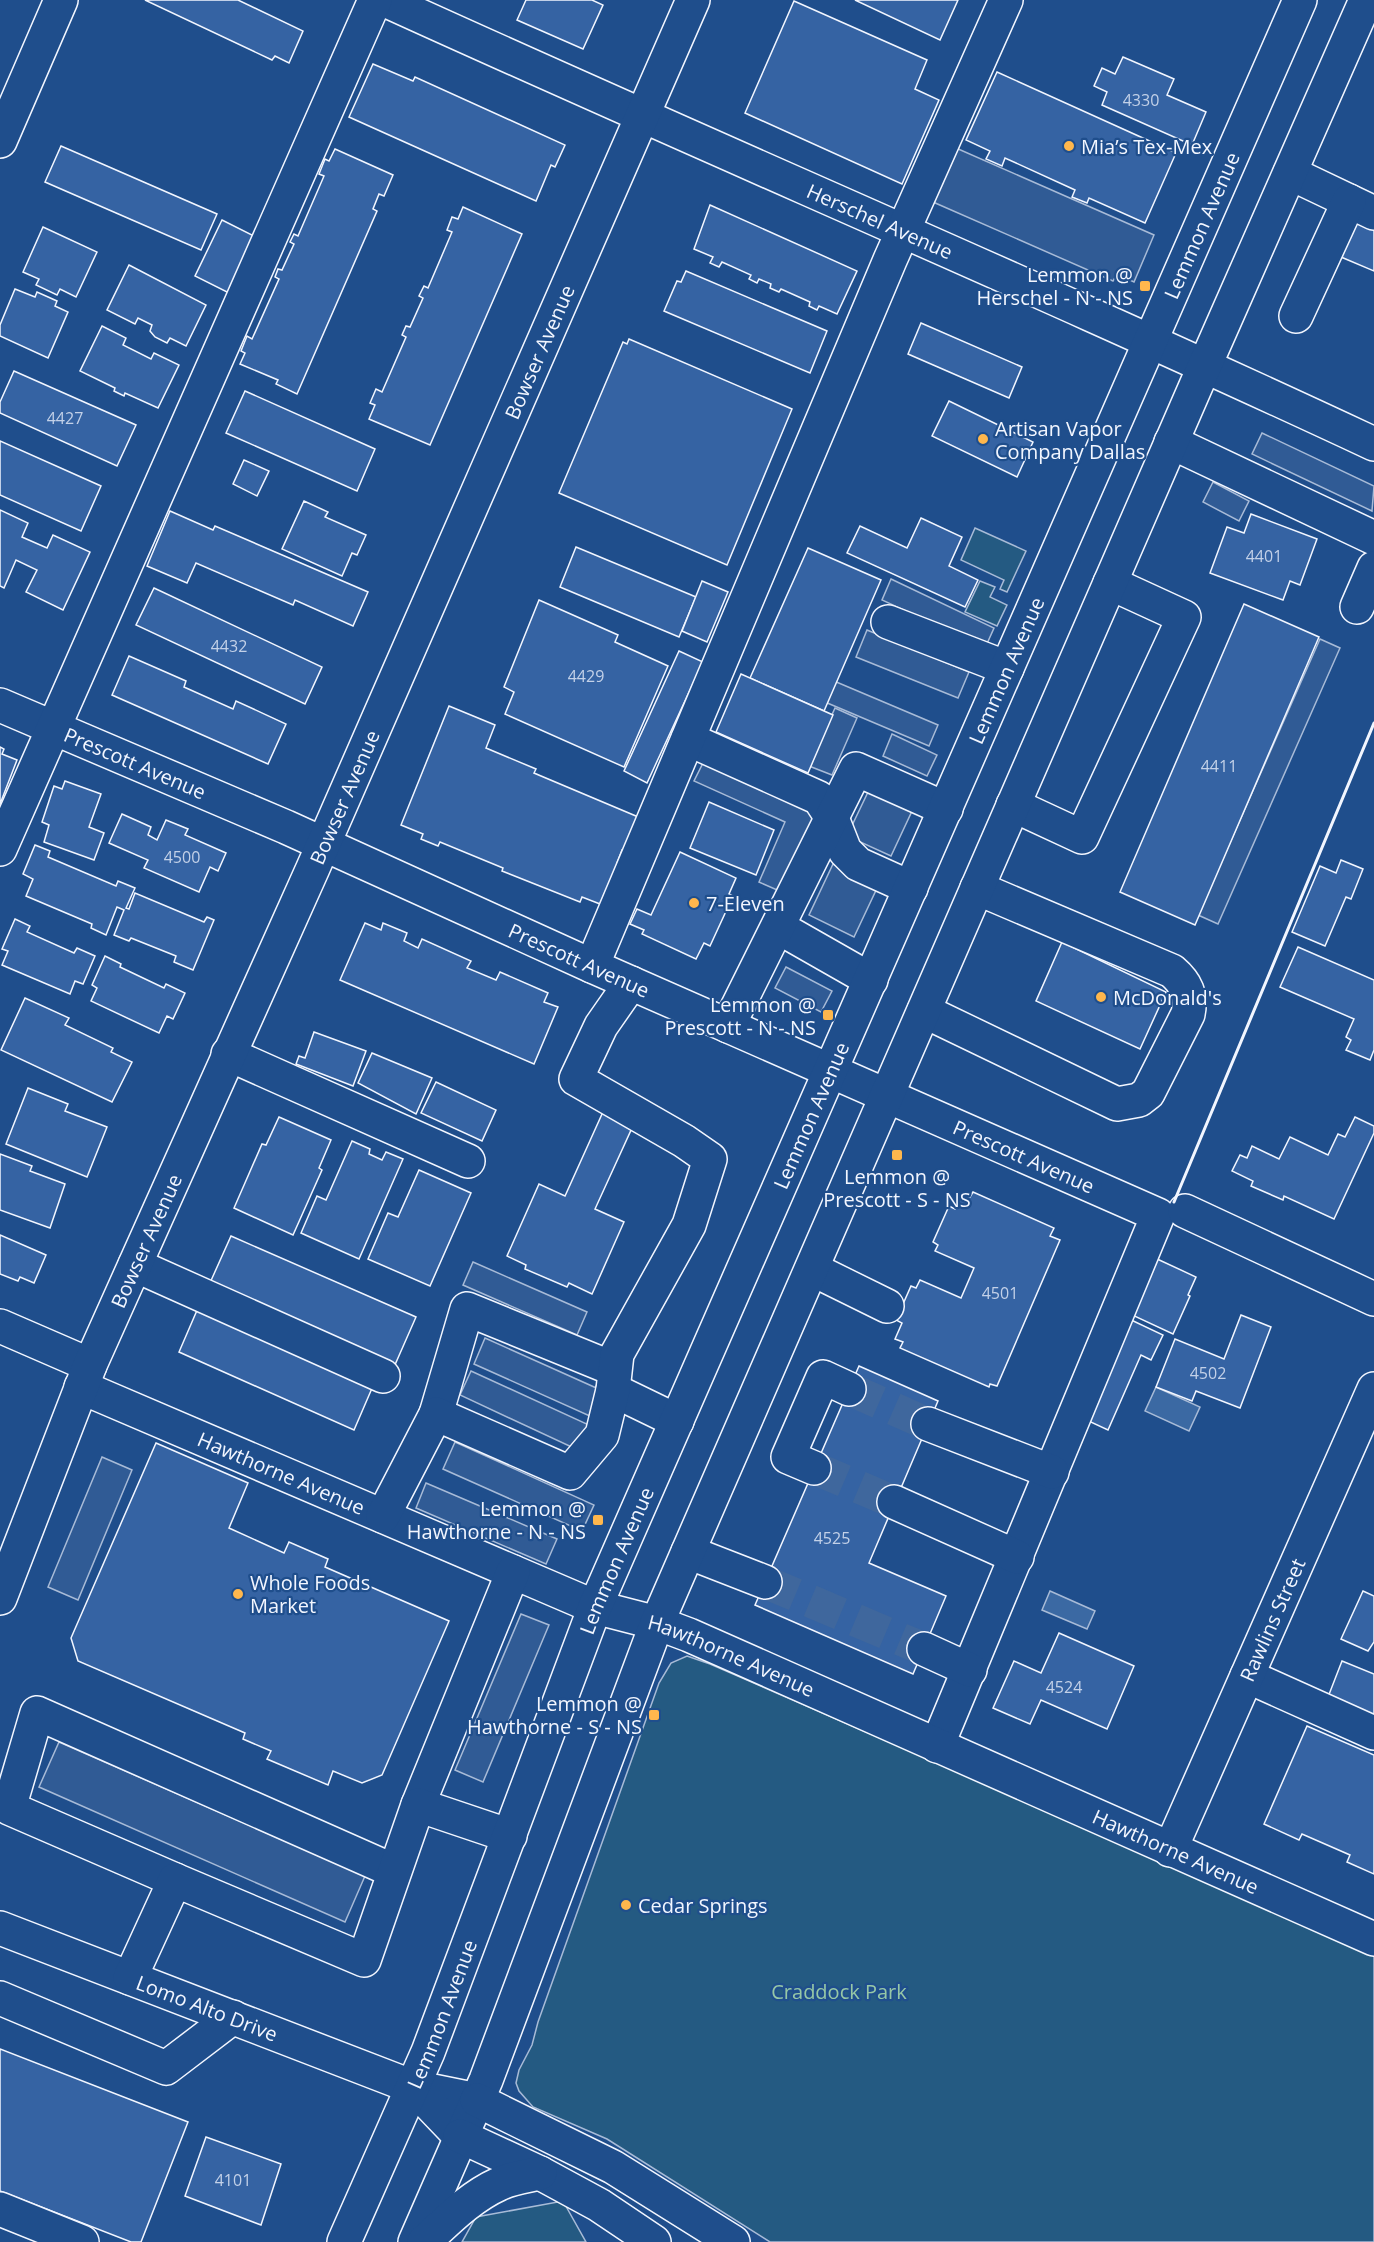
<svg xmlns="http://www.w3.org/2000/svg" width="1374" height="2242" font-family="'Open Sans',sans-serif">
  <style>
    .green { fill: #245a82; stroke: #a8bbd7; stroke-width: 1.5 }
    .parking { fill: #305b95; stroke: #a8bbd7; stroke-width: 1.5 }
    .water { fill: #3b69a3; stroke: #a8bbd7; stroke-width: 1.5 }
    .building { fill: #3563a3; stroke: #f2f6ff; stroke-width: 1.5 }
    .lines { fill: none; stroke-linecap: round; stroke-linejoin: round }
    .minor-tunnel { stroke: #3f679d; stroke-width: 33; stroke-dasharray: 33 16; stroke-linecap: butt }
    .minor-casing { stroke: #f2f6ff; stroke-width: 36 }
    .major-casing { stroke: #f2f6ff; stroke-width: 36 }
    .highway-casing { stroke: #f2f6ff; stroke-width: 36 }
    .minor { stroke: #1f4e8c; stroke-width: 33 }
    .major { stroke: #1f4e8c; stroke-width: 33 }
    .highway { stroke: #1f4e8c; stroke-width: 33 }
    .wall { stroke: #f2f6ff; stroke-width: 3 }
    .poi-dot { fill: #ffb74d; stroke: #1f4e8c; stroke-width: 2 }
    .labels { text-anchor: middle; dominant-baseline: central; stroke-width: 4.5; stroke-linejoin: round; paint-order: stroke }
    .number-label { font-size: 16px; fill: #c3d1e8 }
    .poi-label { font-size: 20px; fill: #f2f6ff; stroke: #1f4e8c; text-anchor: start }
    .street-label { font-size: 20px; fill: #f2f6ff; stroke: #1f4e8c }
    .park-label { font-size: 20px; fill: #97c8a6; stroke: #1f4e8c }
  </style>
  <rect width="100%" height="100%" fill="#1f4e8c"/>
  <!-- green -->
  <g class="green">
    <path d="M975 528 1026 551 1007 592 1000 589 1004 580 961 560Z"/>
    <path d="M980 581 995 587 990 597 1007 605 997 626 965 612Z"/>
    <path d="M687 1656 710 1664 1374 1953V2242H770L607 2139 533 2107 519 2091 516 2083 519 2070 532 2045 538 2022 659 1683 671 1663Z"/>
    <path d="M563 2201 586 2242H462L476 2217Z"/>
  </g>
  <!-- parking -->
  <g class="parking">
    <path d="M956 148 1154 235 1134 282 1117 274 1113 281 933 202Z"/>
    <path d="M1262 433 1374 486 1372 511 1252 454Z"/>
    <path d="M1213 482 1249 501 1239 521 1203 502Z"/>
    <path d="M891 579 994 628 985 648 882 600Z"/>
    <path d="M867 630 969 672 958 698 856 657Z"/>
    <path d="M1320 639 1340 648 1218 924 1198 915Z"/>
    <path d="M834 681 938 725 929 746 825 702Z"/>
    <path d="M835 708 857 718 832 775 809 766Z"/>
    <path d="M892 734 937 755 927 776 883 756Z"/>
    <path d="M704 761 819 813 784 893 759 882 785 822 694 781Z"/>
    <path d="M869 790 912 811 891 856 847 836Z"/>
    <path d="M833 864 878 886 854 937 809 915Z"/>
    <path d="M786 967 832 991 821 1012 775 988Z"/>
    <path d="M473 1262 587 1312 577 1335 463 1285Z"/>
    <path d="M485 1338 603 1391 592 1417 474 1364Z"/>
    <path d="M471 1371 589 1425 578 1450 460 1395Z"/>
    <path d="M455 1442 594 1505 582 1531 443 1469Z"/>
    <path d="M102 1457 132 1470 78 1600 48 1587Z"/>
    <path d="M426 1483 557 1539 546 1564 416 1508Z"/>
    <path d="M521 1614 549 1625 483 1782 455 1770Z"/>
    <path d="M59 1742 365 1876 345 1922 39 1787Z"/>
  </g>
  <!-- water -->
  <g class="water">
    <path d="M1156 1387 1200 1407 1189 1431 1145 1411Z"/>
    <path d="M1050 1591 1095 1611 1087 1629 1042 1610Z"/>
  </g>
  <!-- building -->
  <g class="building">
    <path d="M145 0H238L303 31 289 63 275 56 272 60Z"/>
    <path d="M526 0H592L603 5 583 49 517 20Z"/>
    <path d="M855 0H958L940 40Z"/>
    <path d="M794 1 927 60 915 89 939 100 902 184 745 113Z"/>
    <path d="M1123 57 1174 79 1167 95 1206 112 1192 145 1102 105 1107 92 1094 86 1102 68 1115 74Z"/>
    <path d="M373 64 413 81 415 77 565 145 555 167 551 165 536 201 349 117Z"/>
    <path d="M997 72 1176 153 1145 223 1089 198 1087 203 1072 197 1075 190 1005 158 1002 166 986 159 990 151 966 140Z"/>
    <path d="M61 146 217 214 201 250 45 182Z"/>
    <path d="M335 149 393 175 384 196 379 194 373 209 377 211 297 394 276 384 278 380 240 364 245 353 241 351 247 336 252 339 279 279 275 277 278 269 282 270 294 244 290 242 294 234 298 236 324 176 319 174 325 159 329 161Z"/>
    <path d="M710 205 857 271 837 314 819 306 817 310 809 306 810 302 781 289 779 292 770 288 771 284 759 279 757 283 749 279 751 275 722 262 719 267 710 263 713 257 694 249Z"/>
    <path d="M463 207 522 234 430 445 369 419 375 405 370 403 376 389 382 392 406 337 402 335 406 326 410 327 423 298 419 296 424 286 428 288 452 232 447 230 452 217 458 219Z"/>
    <path d="M1358 218 1374 225V271L1341 257Z"/>
    <path d="M222 220 256 237 229 293 195 276Z"/>
    <path d="M43 227 97 252 76 297 60 289 57 295 36 285 39 279 23 272Z"/>
    <path d="M129 265 206 305 186 346 170 338 167 343 155 337 150 331 152 325 138 318 135 324 107 310Z"/>
    <path d="M686 271 827 331 810 373 664 311 677 281 681 282Z"/>
    <path d="M15 289 35 297 37 292 57 301 55 306 68 312 48 358 0 336V325Z"/>
    <path d="M921 323 1022 367 1009 398 908 354Z"/>
    <path d="M102 326 126 338 123 345 151 359 154 353 179 365 158 408 125 393 124 396 114 391 115 388 80 371Z"/>
    <path d="M629 339 792 409 727 565 559 493 623 342 627 344Z"/>
    <path d="M14 371 136 425 117 466 0 413V402Z"/>
    <path d="M245 391 375 449 357 491 226 433Z"/>
    <path d="M949 401 1033 442 1017 477 932 436Z"/>
    <path d="M0 441 101 486 81 531 0 495Z"/>
    <path d="M244 460 269 471 257 496 233 484Z"/>
    <path d="M304 501 328 512 325 517 366 535 357 555 352 553 342 576 282 549Z"/>
    <path d="M0 510 28 523 22 537 47 548 53 535 90 552 63 610 26 592 37 570 16 560 4 588 0 586Z"/>
    <path d="M170 511 213 530 215 526 368 592 353 626 295 600 293 605 196 563 187 583 147 566Z"/>
    <path d="M1251 514 1317 539 1300 585 1290 581 1283 600 1210 573 1227 527 1244 533Z"/>
    <path d="M921 518 962 537 949 566 978 580 965 607 847 553 860 526 907 548Z"/>
    <path d="M576 547 696 597 679 637 560 587Z"/>
    <path d="M808 548 881 580 824 711 750 678Z"/>
    <path d="M702 581 728 592 707 642 682 631Z"/>
    <path d="M154 588 322 667 305 704 136 625Z"/>
    <path d="M539 600 618 635 615 642 668 666 624 767 505 714 514 692 504 687Z"/>
    <path d="M1244 604 1319 637 1195 925 1120 892Z"/>
    <path d="M679 651 703 662 647 783 624 771Z"/>
    <path d="M129 656 186 681 184 687 233 709 236 701 286 724 268 764 112 695Z"/>
    <path d="M741 674 833 715 808 773 716 732Z"/>
    <path d="M449 706 495 725 486 748 536 769 534 773 643 819 629 853 622 850 617 863 625 866 616 887 609 883 600 904 582 897 580 902 502 871 503 868 440 842 438 846 421 839 423 834 401 825Z"/>
    <path d="M0 747 4 749 2 754 17 760 0 804Z"/>
    <path d="M65 781 101 794 89 827 104 833 94 860 44 842 49 825 42 822 54 786 62 789Z"/>
    <path d="M709 802 774 830 756 875 690 848Z"/>
    <path d="M122 814 151 827 148 835 157 840 166 820 188 829 185 835 226 853 218 871 210 867 199 892 144 868 148 860 109 843Z"/>
    <path d="M35 845 50 851 48 857 116 886 118 881 135 888 126 908 129 909 135 893 204 922 207 917 214 920 193 970 174 962 176 956 131 938 129 941 114 935 124 910 117 907 106 935 91 928 92 924 26 896 33 879 23 874Z"/>
    <path d="M680 852 736 878 729 894 733 896 710 946 704 943 696 959 642 934 644 930 630 924 637 909 651 915Z"/>
    <path d="M1341 860 1363 869 1351 899 1346 897 1325 946 1292 932 1320 866 1336 873Z"/>
    <path d="M15 919 30 926 27 932 74 953 77 948 95 956 83 984 75 981 70 994 2 965 8 951 2 949Z"/>
    <path d="M365 923 381 930 383 923 407 933 404 941 418 948 422 939 471 961 467 968 496 980 500 972 548 993 544 1002 558 1007 534 1064 340 980Z"/>
    <path d="M1062 942 1166 992 1140 1049 1036 1001Z"/>
    <path d="M1298 947 1374 980V1050L1370 1060 1346 1050 1351 1040 1346 1037 1354 1019 1280 987Z"/>
    <path d="M105 956 121 964 120 967 164 988 166 984 185 993 173 1019 167 1016 159 1033 91 1001 97 988 92 985Z"/>
    <path d="M25 998 69 1018 65 1025 113 1048 111 1052 132 1062 112 1102 1 1050Z"/>
    <path d="M314 1032 366 1051 353 1086 296 1064 299 1056 305 1058Z"/>
    <path d="M372 1053 432 1078 416 1114 358 1083Z"/>
    <path d="M436 1082 496 1110 482 1141 421 1113Z"/>
    <path d="M28 1088 68 1104 65 1111 107 1127 87 1177 6 1144Z"/>
    <path d="M607 1103 637 1117 595 1209 624 1222 592 1294 569 1283 567 1287 525 1269 526 1265 507 1256 539 1184 565 1196Z"/>
    <path d="M279 1117 331 1140 319 1168 322 1170 293 1235 234 1208 262 1144 266 1145Z"/>
    <path d="M1355 1117 1374 1126V1133L1334 1219 1284 1196 1283 1200 1251 1186 1253 1181 1232 1171 1240 1155 1247 1158 1252 1146 1279 1159 1290 1137 1328 1155 1338 1134 1345 1137Z"/>
    <path d="M352 1141 370 1149 369 1154 382 1160 386 1152 403 1159 359 1259 301 1233 317 1196 326 1200Z"/>
    <path d="M0 1154 32 1166 30 1171 65 1184 50 1228 0 1210Z"/>
    <path d="M419 1170 471 1193 430 1286 368 1259 388 1213 398 1217Z"/>
    <path d="M973 1192 1054 1228 1050 1236 1060 1240 997 1386 990 1384 989 1387 900 1348 903 1342 895 1339 902 1323 896 1320 911 1286 916 1288 920 1280 961 1298 974 1268 935 1251 938 1245 933 1242 949 1206 955 1209 962 1193 970 1197Z"/>
    <path d="M0 1235 46 1255 34 1283 20 1277 18 1281 0 1274Z"/>
    <path d="M231 1236 416 1317 394 1367 209 1285Z"/>
    <path d="M1155 1258 1196 1277 1188 1295 1190 1296 1173 1334 1130 1314Z"/>
    <path d="M198 1308 373 1386 354 1430 179 1352Z"/>
    <path d="M1241 1315 1271 1327 1240 1408 1196 1391 1192 1401 1156 1387 1175 1339 1224 1359Z"/>
    <path d="M1127 1318 1163 1335 1151 1360 1141 1355 1108 1430 1082 1418Z"/>
    <path d="M859 1366 938 1401 869 1563 946 1596 913 1674 755 1605Z"/>
    <path d="M156 1443 248 1483 229 1528 284 1553 289 1542 328 1559 325 1567 449 1621 382 1775 362 1783 333 1771 328 1785 267 1759 271 1751 243 1739 245 1733 78 1661 71 1638Z"/>
    <path d="M1363 1591 1374 1596V1642L1368 1651 1341 1639Z"/>
    <path d="M1059 1633 1134 1666 1107 1729 1041 1700 1030 1724 993 1708 1014 1661 1041 1673Z"/>
    <path d="M1342 1661 1374 1674V1717L1328 1697Z"/>
    <path d="M1307 1726 1374 1755V1874L1347 1862 1350 1855 1302 1834 1299 1840 1264 1824Z"/>
    <path d="M0 2049 188 2122 141 2242H131L0 2191Z"/>
    <path d="M206 2137 281 2164 261 2225 185 2196Z"/>
  </g>
  <g class="lines">
    <!-- minor-tunnel -->
    <g class="minor-tunnel">
      <path d="M849 1389 928 1424"/>
      <path d="M814 1468 894 1502"/>
      <path d="M765 1582 924 1649"/>
    </g>
    <!-- minor casing -->
    <g class="minor-casing">
      <g id="minor">
        <path id="s1" d="M385 0C714 150 1047 291 1374 444"/>
        <path d="M0 141 61 0"/>
        <path d="M1290 173 1374 213"/>
        <path d="M1296 316 1349 201"/>
        <path d="M1171 442 1374 538"/>
        <path d="M1357 607 1374 568"/>
        <path d="M888 622 1007 668"/>
        <path id="s2" d="M0 705 286 827 592 966 1158 1215 937 1746"/>
        <path d="M688 739 819 798 832 818 845 851 858 864 911 888"/>
        <path d="M1013 805 1082 837 1184 617 1110 583"/>
        <path d="M0 849 375 0"/>
        <path d="M778 927 871 980"/>
        <path d="M592 966 890 260 1006 0"/>
        <path d="M924 1011 1117 1104 1139 1100 1148 1093 1188 1014C1192 995 1186 983 1172 971L977 888"/>
        <path d="M728 1026 856 769 946 809"/>
        <path d="M228 1054 468 1161"/>
        <path d="M1185 1211 1374 1299"/>
        <path d="M135 1265 383 1376"/>
        <path d="M812 1269 887 1306"/>
        <path d="M0 1326 90 1365"/>
        <path id="s3" d="M81 1387 595 1607 657 1623 689 1635 1374 1939"/>
        <path d="M613 1390 677 1421"/>
        <path d="M436 1414 467 1309 614 1369"/>
        <path d="M928 1424 1052 1472"/>
        <path d="M814 1468 788 1457 823 1377 849 1389"/>
        <path d="M894 1502 1017 1557"/>
        <path d="M383 1516 436 1414 570 1473 602 1435 613 1390 617 1354 689 1225 710 1159 684 1141 576 1079 601 1026 631 983"/>
        <path d="M688 1552 765 1582"/>
        <path id="s4" d="M0 1598 90 1365 313 868 693 0"/>
        <path d="M924 1649 970 1670"/>
        <path d="M1247 1676 1374 1733"/>
        <path d="M418 1805 513 1572"/>
        <path id="s5" d="M1170 1850 1374 1389"/>
        <path d="M175 1880 9 1808 37 1713 394 1871"/>
        <path id="s6" d="M0 1928 413 2087 477 2100"/>
        <path d="M130 1978 175 1880 364 1960 418 1805 510 1836"/>
        <path d="M0 1998 166 2068 233 2017"/>
        <path d="M413 2087 460 2136"/>
        <path d="M0 2209 82 2242"/>
      </g>
    </g>
    <!-- major casing -->
    <g class="major-casing">
      <g id="major">
        <path id="s7" d="M344 2242 428 2052 595 1607 1300 0"/>
        <path d="M415 2242 486 2080 657 1623 1205 365 1366 0"/>
      </g>
    </g>
    <!-- highway casing -->
    <g class="highway-casing">
      <g id="highway">
        <path d="M477 2100 613 2167 733 2242"/>
        <path d="M460 2136 540 2173 599 2205 654 2242"/>
        <path d="M424 2242C447 2221 470 2197 499 2184 511 2178 527 2176 540 2173"/>
      </g>
    </g>
    <!-- minor -->
    <use href="#minor" class="minor"/>
    <!-- major -->
    <use href="#major" class="major"/>
    <!-- highway -->
    <use href="#highway" class="highway"/>
    <!-- wall -->
    <path class="wall" d="M1174 1202 1374 723"/>
  </g>
  <!-- markers -->
  <g class="poi-dot">
    <circle cx="1069" cy="146" r="6"/>
    <rect x="1139" y="280" width="12" height="12" rx="3"/>
    <circle cx="983" cy="439" r="6"/>
    <circle cx="694" cy="903" r="6"/>
    <circle cx="1101" cy="997" r="6"/>
    <rect x="822" y="1009" width="12" height="12" rx="3"/>
    <rect x="891" y="1149" width="12" height="12" rx="3"/>
    <rect x="592" y="1514" width="12" height="12" rx="3"/>
    <circle cx="238" cy="1594" r="6"/>
    <rect x="648" y="1709" width="12" height="12" rx="3"/>
    <circle cx="626" cy="1905" r="6"/>
  </g>
  <g class="labels">
    <!-- number labels -->
    <g class="number-label">
      <text x="1141" y="100">4330</text>
      <text x="65" y="418">4427</text>
      <text x="1264" y="556">4401</text>
      <text x="229" y="646">4432</text>
      <text x="586" y="676">4429</text>
      <text x="1219" y="766">4411</text>
      <text x="182" y="857">4500</text>
      <text x="1000" y="1293">4501</text>
      <text x="1208" y="1373">4502</text>
      <text x="832" y="1538">4525</text>
      <text x="1064" y="1687">4524</text>
      <text x="233" y="2180">4101</text>
    </g>
    <!-- poi labels -->
    <g class="poi-label">
      <text x="1081" y="146">Mia’s Tex-Mex</text>
      <text x="1133" y="274" text-anchor="end">Lemmon @<tspan x="1133" dy="23">Herschel - N - NS</tspan></text>
      <text x="995" y="428">Artisan Vapor<tspan x="995" dy="23">Company Dallas</tspan></text>
      <text x="706" y="903">7-Eleven</text>
      <text x="1113" y="997">McDonald's</text>
      <text x="816" y="1004" text-anchor="end">Lemmon @<tspan x="816" dy="23">Prescott - N - NS</tspan></text>
      <text x="897" y="1176" text-anchor="middle">Lemmon @<tspan x="897" dy="23">Prescott - S - NS</tspan></text>
      <text x="586" y="1508" text-anchor="end">Lemmon @<tspan x="586" dy="23">Hawthorne - N - NS</tspan></text>
      <text x="250" y="1582">Whole Foods<tspan x="250" dy="23">Market</tspan></text>
      <text x="642" y="1703" text-anchor="end">Lemmon @<tspan x="642" dy="23">Hawthorne - S - NS</tspan></text>
      <text x="638" y="1905">Cedar Springs</text>
    </g>
    <!-- street labels -->
    <g class="street-label">
      <text stroke="none"><textPath href="#s1" startOffset="542">Herschel Avenue</textPath></text>
      <text stroke="none"><textPath href="#s7" startOffset="2192">Lemmon Avenue</textPath></text>
      <text stroke="none"><textPath href="#s4" startOffset="1358">Bowser Avenue</textPath></text>
      <text stroke="none"><textPath href="#s7" startOffset="1706">Lemmon Avenue</textPath></text>
      <text stroke="none"><textPath href="#s2" startOffset="147">Prescott Avenue</textPath></text>
      <text stroke="none"><textPath href="#s4" startOffset="872">Bowser Avenue</textPath></text>
      <text stroke="none"><textPath href="#s2" startOffset="633">Prescott Avenue</textPath></text>
      <text stroke="none"><textPath href="#s7" startOffset="1220">Lemmon Avenue</textPath></text>
      <text stroke="none"><textPath href="#s2" startOffset="1119">Prescott Avenue</textPath></text>
      <text stroke="none"><textPath href="#s4" startOffset="386">Bowser Avenue</textPath></text>
      <text stroke="none"><textPath href="#s3" startOffset="218">Hawthorne Avenue</textPath></text>
      <text stroke="none"><textPath href="#s7" startOffset="734">Lemmon Avenue</textPath></text>
      <text stroke="none"><textPath href="#s5" startOffset="252">Rawlins Street</textPath></text>
      <text stroke="none"><textPath href="#s3" startOffset="704">Hawthorne Avenue</textPath></text>
      <text stroke="none"><textPath href="#s3" startOffset="1190">Hawthorne Avenue</textPath></text>
      <text stroke="none"><textPath href="#s6" startOffset="222">Lomo Alto Drive</textPath></text>
      <text stroke="none"><textPath href="#s7" startOffset="248">Lemmon Avenue</textPath></text>
    </g>
    <!-- park labels -->
    <g class="park-label">
      <text x="839" y="1991">Craddock Park</text>
    </g>
  </g>
</svg>
